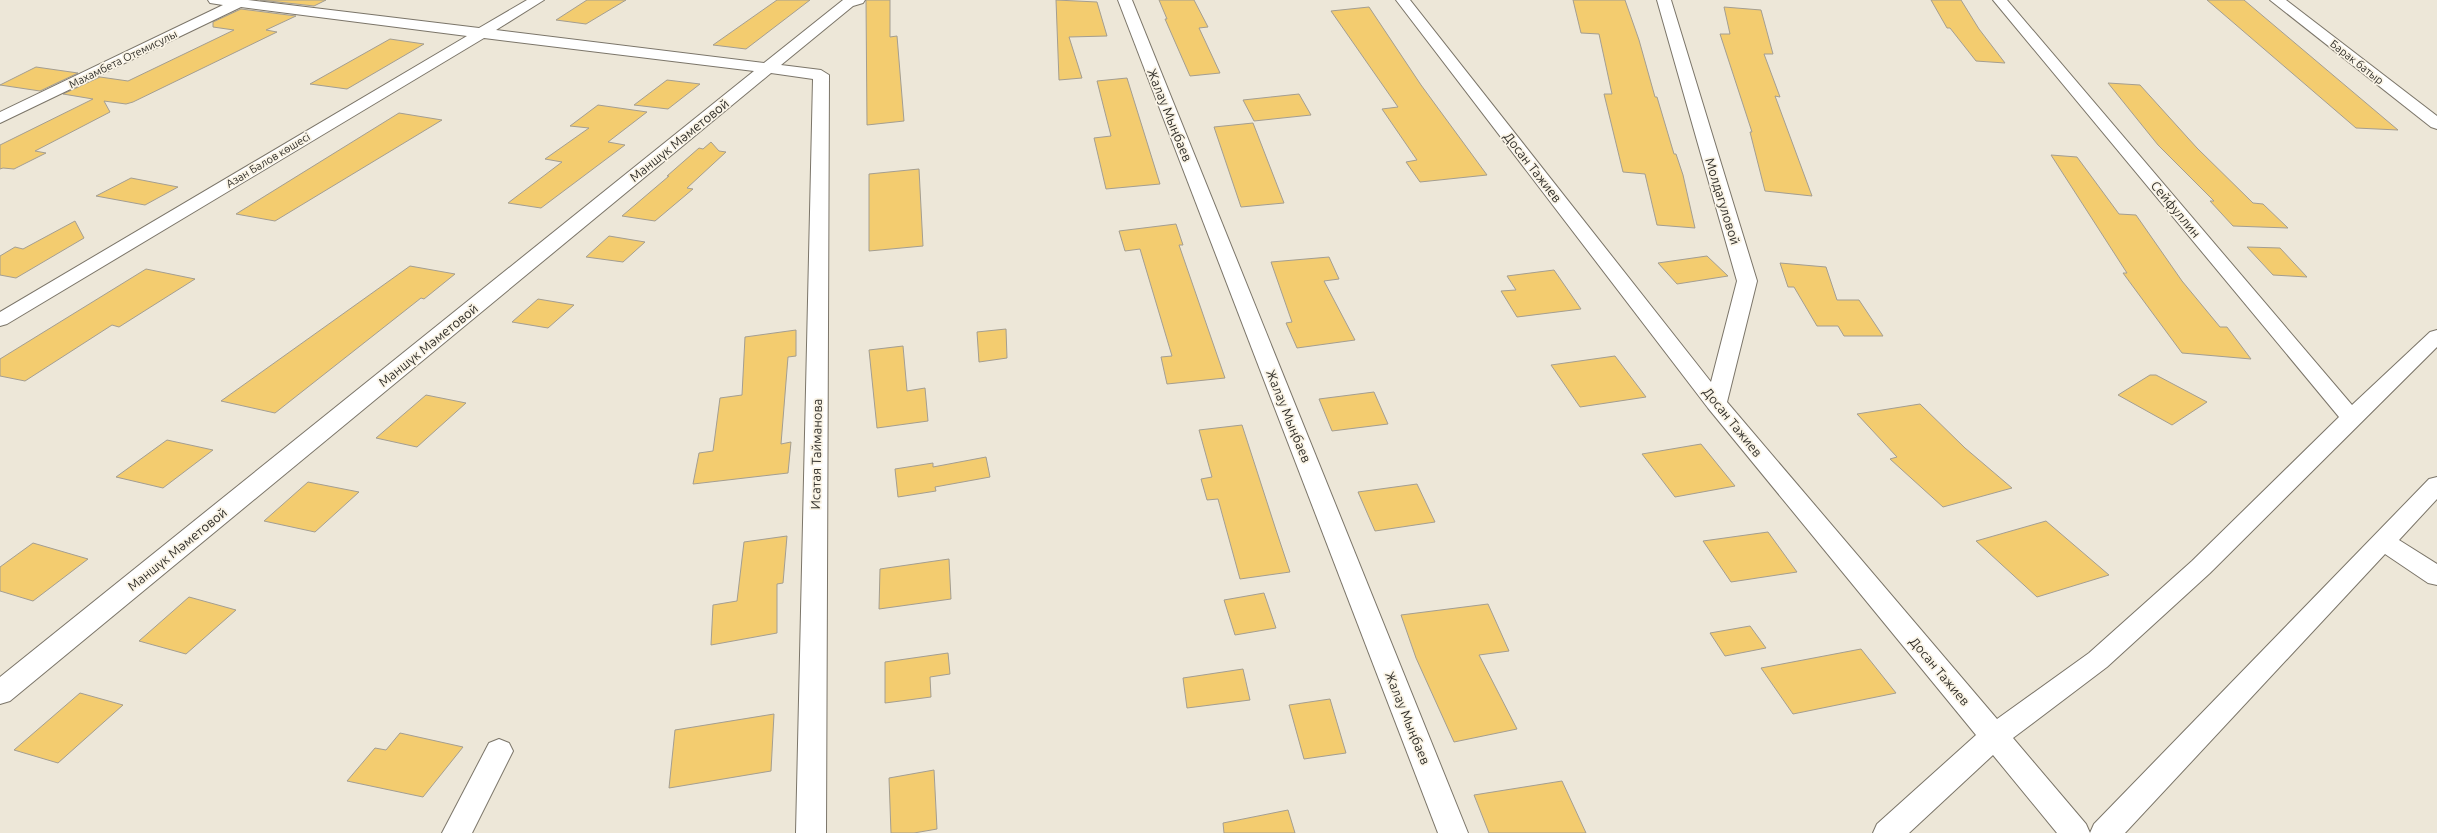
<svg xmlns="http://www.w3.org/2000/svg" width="2437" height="833" font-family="Ubuntu,sans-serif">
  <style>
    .building { fill: #f3cc6f; stroke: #a49e91 }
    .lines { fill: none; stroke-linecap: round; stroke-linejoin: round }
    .minor-casing { stroke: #7b7569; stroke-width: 2 }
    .minor { fill: #fff; fill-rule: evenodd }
    .labels { text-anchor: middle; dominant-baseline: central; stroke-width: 3.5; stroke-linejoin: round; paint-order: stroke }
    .far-street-label { font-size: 11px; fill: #312f2a; stroke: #faf4e6 }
    .street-label { font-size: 13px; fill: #312f2a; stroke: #faf4e6 }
  </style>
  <rect width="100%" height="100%" fill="#ede7d8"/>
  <!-- building -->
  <g class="building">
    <path d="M260 0H326L314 6Z"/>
    <path d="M587 0H626L586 24 556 20Z"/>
    <path d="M777 0H810L746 49 713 45Z"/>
    <path d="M866 0H890V37L897 36 904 121 867 125Z"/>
    <path d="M1056 0 1097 2 1107 36 1069 37 1082 78 1059 80Z"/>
    <path d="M1159 0H1194L1208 27 1199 28 1220 73 1190 76 1165 19H1167Z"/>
    <path d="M1573 0H1625L1639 40 1655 97H1657L1674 154H1676L1683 175 1695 228 1657 225 1645 174 1623 172 1604 94H1612L1599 34 1581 33Z"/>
    <path d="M1931 0H1961L1979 29 2005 63 1976 61 1950 28H1947Z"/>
    <path d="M2207 0H2244L2398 130 2356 128Z"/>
    <path d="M1369 7 1421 85 1487 175 1420 182 1406 162 1417 160 1382 109 1398 107 1331 11Z"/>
    <path d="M1724 7 1761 10 1773 54H1764L1780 97 1775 96 1812 196 1765 191 1750 132H1752L1720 34H1730Z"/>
    <path d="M241 9 296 16 266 30 277 32 133 102 126 104 104 101 110 112 35 151 46 153 14 169 3 168 0 169V145L93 99 63 94 100 77 128 81 234 30 213 27V22Z"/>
    <path d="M390 39 424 44 347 89 310 84Z"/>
    <path d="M36 67 78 73 40 91 0 85Z"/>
    <path d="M1127 78 1160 184 1106 189 1094 138 1111 136 1097 81Z"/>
    <path d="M667 80 700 84 668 109 634 105Z"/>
    <path d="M2108 83 2140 85 2197 148 2253 203 2263 204 2288 228 2233 226 2210 201H2214L2158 145Z"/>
    <path d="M1299 94 1311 115 1254 121 1243 100Z"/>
    <path d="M598 105 647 112 608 142 625 145 541 208 508 203 562 162 545 159 589 128 570 126Z"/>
    <path d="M399 113 442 120 275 221 236 214Z"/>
    <path d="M1253 123 1284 203 1241 207 1214 127Z"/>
    <path d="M711 142 719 151 726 152 687 188 693 189 655 221 622 216 669 176H667L699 148 703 149Z"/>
    <path d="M2051 155 2077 157 2119 214 2136 215 2182 281 2220 327H2227L2251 359 2182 353 2123 273H2127Z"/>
    <path d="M919 169 923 246 869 251V174Z"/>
    <path d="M131 178 178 187 145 205 96 196Z"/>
    <path d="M75 221 84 238 16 278 0 275V256L15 247 23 249Z"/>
    <path d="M1176 224 1183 245H1179L1225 378 1167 384 1161 357 1172 356 1140 249 1125 251 1119 231Z"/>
    <path d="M609 236 645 242 623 262 586 257Z"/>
    <path d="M2247 247 2280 248 2307 277 2273 275Z"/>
    <path d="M1707 256 1728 276 1677 284 1658 263Z"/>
    <path d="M1329 257 1339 279 1324 281 1355 340 1297 348 1286 323 1292 322 1271 262Z"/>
    <path d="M1780 263 1826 267 1837 300H1859L1883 336H1844L1838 326H1817L1794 287H1788Z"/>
    <path d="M410 266 455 274 424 299 421 298 275 413 221 401Z"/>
    <path d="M146 269 195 279 119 327 112 325 25 381 0 376V359Z"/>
    <path d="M1554 270 1581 309 1517 317 1501 291 1516 290 1507 276Z"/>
    <path d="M538 299 574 305 548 328 512 322Z"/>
    <path d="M1006 329 1007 358 979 362 977 332Z"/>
    <path d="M796 330V356L788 357 781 444 791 442 788 473 693 484 699 453 713 451 720 398 742 395 745 337Z"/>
    <path d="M903 346 907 391 925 388 928 421 877 428 869 350Z"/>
    <path d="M1615 356 1646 397 1580 407 1551 365Z"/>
    <path d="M2150 375H2156L2207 402 2172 425 2118 395Z"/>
    <path d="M1374 392 1388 424 1332 431 1319 399Z"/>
    <path d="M426 395 466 403 417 447 376 438Z"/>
    <path d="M1920 404 1965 448 2012 488 1943 507 1890 459 1897 457 1857 414Z"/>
    <path d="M1242 425 1276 530 1290 572 1240 579 1218 499 1207 500 1201 479 1212 477 1199 430Z"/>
    <path d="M167 440 213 450 163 488 116 477Z"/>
    <path d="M1701 444 1735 486 1675 497 1642 454Z"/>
    <path d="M986 457 990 477 935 487 936 491 898 497 895 469 933 463V467Z"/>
    <path d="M308 482 359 492 315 532 264 521Z"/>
    <path d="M1417 484 1435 522 1375 531 1358 492Z"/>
    <path d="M2046 521 2109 575 2037 597 1976 541Z"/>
    <path d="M1768 532 1797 572 1731 582 1703 541Z"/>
    <path d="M787 536 783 583 777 584V633L711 645 713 605 737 601 744 542Z"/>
    <path d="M33 543 88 559 33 601 0 591V567Z"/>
    <path d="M949 559 951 599 879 609 880 569Z"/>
    <path d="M1264 593 1276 628 1235 635 1224 600Z"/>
    <path d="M189 597 236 610 186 654 139 641Z"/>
    <path d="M1488 604 1509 651 1479 655 1517 729 1454 742 1416 658 1401 615Z"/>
    <path d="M1750 626 1766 648 1725 656 1710 633Z"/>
    <path d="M1861 649 1896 693 1793 714 1761 668Z"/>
    <path d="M948 653 950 674 930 677 931 697 885 703V662Z"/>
    <path d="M1243 669 1250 700 1187 708 1183 678Z"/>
    <path d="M80 693 123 705 58 763 14 750Z"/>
    <path d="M1330 699 1346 753 1304 759 1289 705Z"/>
    <path d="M774 714 771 771 669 788 675 730Z"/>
    <path d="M400 733 463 747 423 797 347 781 375 748 386 750Z"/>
    <path d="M934 770 937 829 914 833H891L889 778Z"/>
    <path d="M1562 781 1586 833H1489L1474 795Z"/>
    <path d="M1288 810 1295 833H1224L1223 823Z"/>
  </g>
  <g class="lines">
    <!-- minor casing -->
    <g class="minor-casing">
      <g id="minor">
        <path d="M208 0H248L479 28 527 0H544L496 30 764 63 843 0H865L863 3 853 6 781 65 821 70 829 75 826 833H796L813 79 771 73 10 701 0 704V677L754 71 484 38 7 324 0 326V312L467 36 241 7 0 123V112L223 5 210 3Z"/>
        <path d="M1118 0H1132L1468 833H1438Z"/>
        <path d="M1396 0H1410L1711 382 1737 281 1657 0H1671L1757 281 1727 402 1997 719 2089 653 2192 561 2339 417 1993 0H2007L2352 405 2430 332 2437 330V347L2210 573 2107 667 2013 738 2086 824 2090 833 2094 824 2429 479 2437 477V499L2399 540 2437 564V585L2428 583 2385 554 2125 833H2057L1993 755 1909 833H1873L1877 824 1976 735 1708 408Z"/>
        <path d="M2270 0H2286L2437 116V129L2431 127Z"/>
        <path d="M499 739 509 743 513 751 472 833H442L489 743Z"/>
      </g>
    </g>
    <!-- minor -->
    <use href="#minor" class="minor"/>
  </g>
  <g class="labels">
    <!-- far-street labels -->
    <g class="far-street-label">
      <text transform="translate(123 59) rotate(-26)">Махамбета Отемисулы</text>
      <text transform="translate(2357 62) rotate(38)">Барак батыр</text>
      <text transform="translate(268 160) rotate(-31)">Азан Балов көшесі</text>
    </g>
    <!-- street labels -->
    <g class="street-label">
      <text transform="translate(1170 115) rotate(68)">Жалау Мыңбаев</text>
      <text transform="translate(679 140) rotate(-39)">Маншүк Мәметовой</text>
      <text transform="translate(1533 167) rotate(52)">Досан Тажиев</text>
      <text transform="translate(1723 201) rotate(73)">Молдагуловой</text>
      <text transform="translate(2176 209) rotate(50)">Сейфуллин</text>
      <text transform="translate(428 345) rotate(-39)">Маншүк Мәметовой</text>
      <text transform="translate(1289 416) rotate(68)">Жалау Мыңбаев</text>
      <text transform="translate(1733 422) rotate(51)">Досан Тажиев</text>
      <text transform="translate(816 454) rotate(-89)">Исатая Тайманова</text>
      <text transform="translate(177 549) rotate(-39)">Маншүк Мәметовой</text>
      <text transform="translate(1940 671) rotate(50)">Досан Тажиев</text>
      <text transform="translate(1408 718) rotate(68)">Жалау Мыңбаев</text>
    </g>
  </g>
</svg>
